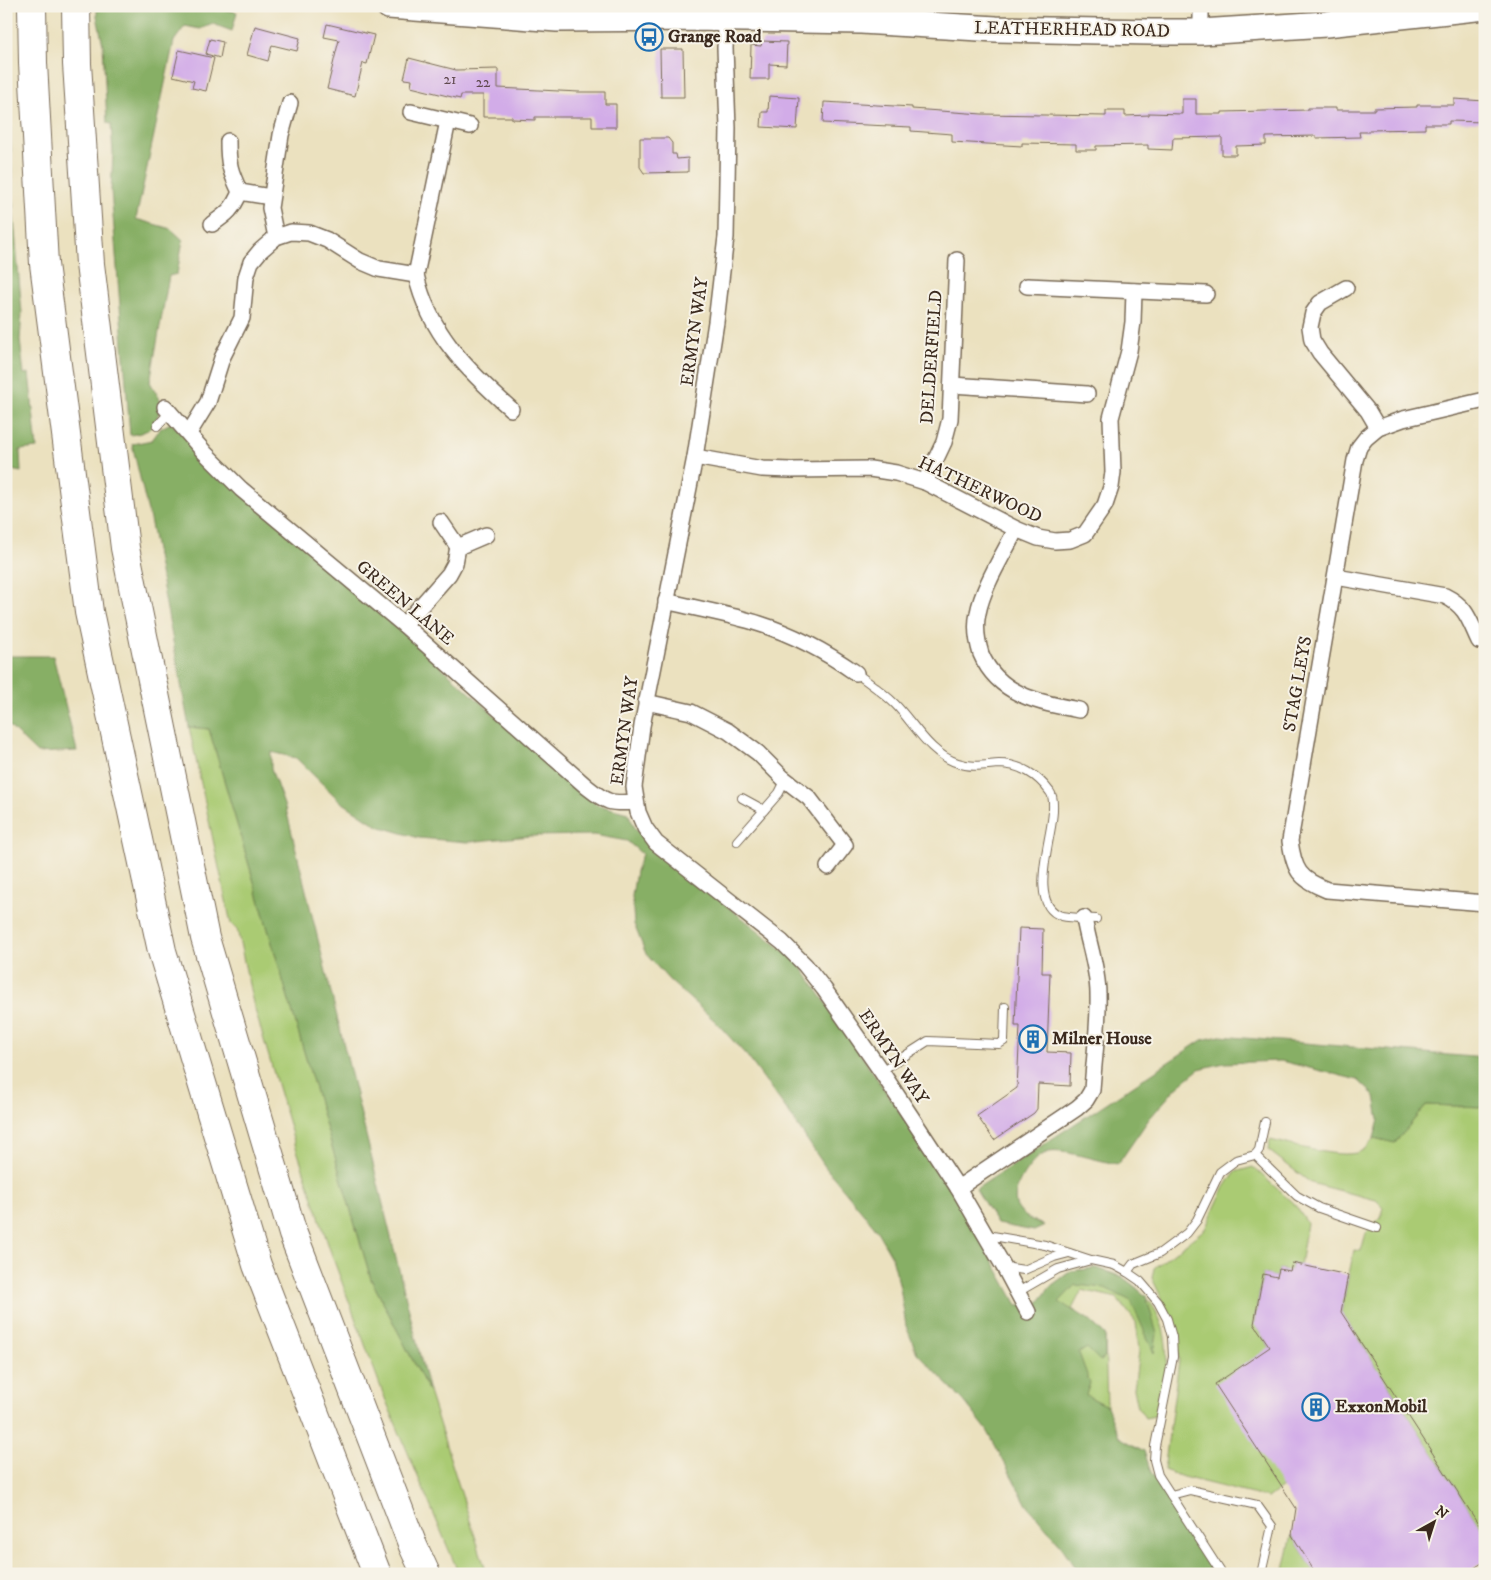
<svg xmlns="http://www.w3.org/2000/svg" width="1491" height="1580" font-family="'IM FELL DW Pica',serif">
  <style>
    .green { fill: #aacb73; stroke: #727a48 }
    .forest { fill: #87af65; stroke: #616c42 }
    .building { fill: #d2ace8 }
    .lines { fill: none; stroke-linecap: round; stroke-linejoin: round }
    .service-casing { stroke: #796a56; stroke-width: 10 }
    .minor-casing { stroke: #796a56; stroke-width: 18 }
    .trunk-casing { stroke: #796a56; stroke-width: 28 }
    .motorway-casing { stroke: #796a56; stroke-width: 30 }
    .service { stroke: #fff; stroke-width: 8 }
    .minor { stroke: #fff; stroke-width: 15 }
    .trunk { stroke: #fff; stroke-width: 25 }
    .motorway { stroke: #fff; stroke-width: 28 }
    .labels { text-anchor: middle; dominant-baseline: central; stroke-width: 4; stroke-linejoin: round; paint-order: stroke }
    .number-label { font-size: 15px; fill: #614a50 }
    .street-label { font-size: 18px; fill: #3b2a1e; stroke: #f7f3e8 }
    .poi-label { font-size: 18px; font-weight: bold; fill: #3b2a1e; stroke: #f7f3e8; text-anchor: start }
  </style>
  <rect width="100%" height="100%" fill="#f7f3e8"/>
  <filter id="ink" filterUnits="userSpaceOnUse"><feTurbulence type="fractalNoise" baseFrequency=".02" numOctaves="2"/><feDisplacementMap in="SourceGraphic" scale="10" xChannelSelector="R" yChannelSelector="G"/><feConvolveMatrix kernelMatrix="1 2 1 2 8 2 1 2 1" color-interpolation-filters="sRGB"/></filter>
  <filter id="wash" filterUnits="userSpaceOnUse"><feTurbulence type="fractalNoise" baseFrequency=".0096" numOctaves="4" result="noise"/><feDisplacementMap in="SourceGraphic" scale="20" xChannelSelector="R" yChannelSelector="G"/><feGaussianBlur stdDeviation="1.12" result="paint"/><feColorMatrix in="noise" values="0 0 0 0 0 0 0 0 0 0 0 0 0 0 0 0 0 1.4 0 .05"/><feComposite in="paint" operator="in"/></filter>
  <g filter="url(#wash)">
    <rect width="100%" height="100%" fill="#ebe1bf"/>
    <!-- green -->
    <g class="green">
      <path d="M189 727 209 729 371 1279 429 1392 487 1574H459L384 1396 330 1250 293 1138 253 1003 237 929 231 924Z"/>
      <path d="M1426 1105 1485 1107V1534L1341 1312 1354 1250 1361 1251 1366 1233 1381 1217 1384 1208 1376 1200 1311 1183 1268 1150 1270 1140C1290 1144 1347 1162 1363 1150 1367 1147 1371 1142 1374 1138L1395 1143Z"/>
      <path d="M1253 1167 1295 1205 1307 1223 1300 1265 1292 1263 1290 1271 1279 1269 1277 1277 1263 1274 1254 1323 1279 1361 1283 1487 1268 1498 1183 1477 1164 1470 1179 1361 1175 1326 1152 1278 1154 1268 1205 1229 1223 1190 1235 1172Z"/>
      <path d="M1097 1268C1107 1272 1118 1274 1126 1280 1176 1313 1172 1366 1155 1416L1145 1418 1138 1407 1134 1389 1139 1351 1136 1322 1117 1298 1082 1290 1072 1309 1089 1320 1105 1335 1107 1406 1086 1395 1051 1286 1071 1271Z"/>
      <path d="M1292 1535 1316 1574H1283Z"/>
    </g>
    <!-- forest -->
    <g class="forest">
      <path d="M6 6H9L10 126 13 208 22 313 20 340 24 374 29 373 37 448 20 450 21 472 6 469Z"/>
      <path d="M97 6H208L237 12 232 31 213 24 200 29 185 26 174 41 136 219 171 229 183 240 177 274 169 276 150 382 162 403C155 424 154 432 130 435L111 190 113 153 111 124 107 123 103 45 97 16Z"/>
      <path d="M171 423 571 784 598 805 628 813 635 828 656 850 798 962 960 1201 1017 1305 1037 1304 1051 1286 1071 1271 1097 1268 1125 1279 1146 1296 1157 1334 1154 1353 1131 1301 1105 1288 1075 1285 1059 1302 1089 1320 1105 1335V1357L1100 1361 1087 1348 1079 1353 1090 1383 1086 1395 1107 1406 1119 1437 1144 1451 1151 1472 1215 1574H1080L1059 1543 1027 1505 987 1430 964 1401 917 1353 906 1326 900 1287 892 1257 874 1226 826 1168 787 1110 747 1056 715 1021 669 980 646 954 634 924 632 896 636 871 642 854 627 841 594 835 530 836 467 842 419 838 378 826 340 801 296 758 271 752V769L287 813 429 1392 371 1279 209 729 189 727 151 524 132 444 152 440 161 428Z"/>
      <path d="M6 656H53L77 751 37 753 6 723Z"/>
      <path d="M1220 1036 1485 1058V1107L1426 1105 1395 1143 1374 1138 1379 1120 1375 1096 1358 1080 1281 1061 1224 1063 1199 1069 1177 1087 1149 1119 1118 1164C1100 1162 1060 1147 1046 1153 1030 1159 1006 1195 1019 1210 1025 1218 1036 1222 1045 1226L1034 1231 997 1224 976 1189 1202 1040Z"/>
    </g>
    <g id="blocks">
      <!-- building -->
      <g class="building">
        <path d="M327 24 374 35 367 64 363 63 355 96 327 89 339 40 324 37Z"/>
        <path d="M255 26 300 38 297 51 272 45 268 61 247 55Z"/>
        <path d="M210 39 223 42 220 58 206 54Z"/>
        <path d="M762 41 787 42 786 65 769 64V79H750L751 45 761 46Z"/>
        <path d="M660 49H683L684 97H661Z"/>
        <path d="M179 50 214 58 206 91 192 88 194 81 173 76Z"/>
        <path d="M409 58 456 70 498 69V88L579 92H605V104H616V127H592V117H535V120L512 119V117H483V95H461L460 99 411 87 412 80 404 79Z"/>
        <path d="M769 96 799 98 797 129 761 127 762 112H768Z"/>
        <path d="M1182 99H1196V114H1222V112L1308 110V108H1336V110H1374V108L1417 107V105H1454V99L1485 101V122L1449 121V124H1425V129L1369 130V132H1359L1360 137 1316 138V136L1266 137V145L1236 146V155H1222V137L1173 138 1172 150 1148 149V145L1096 146V150H1076V144L1022 143V146L952 142V134L911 131V127L823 123 824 102 912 107V109L982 114 1106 116V111H1125V116L1149 115V113L1182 114Z"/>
        <path d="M640 138H668L672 143V154H676L677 159 688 158V172L644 173 640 167Z"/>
        <path d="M1019 928 1043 929 1042 973H1050L1047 1052 1071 1053 1070 1086 1038 1084 1037 1109 1034 1113 994 1140 977 1116 1017 1088 1020 1026H1015Z"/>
        <path d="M1292 1263 1348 1275 1341 1312 1485 1534V1561L1465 1574H1316L1292 1535 1296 1508 1215 1384 1270 1347 1254 1324 1263 1274 1277 1277 1279 1269 1290 1271Z"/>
      </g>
    </g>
  </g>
  <g filter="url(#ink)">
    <use href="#blocks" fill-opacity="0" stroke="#796a56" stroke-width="1"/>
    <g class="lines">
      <!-- service casing -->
      <g class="service-casing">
        <g id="service">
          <path d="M157 426 169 413"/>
          <path d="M856 673C869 683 883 692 895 704 914 723 929 754 958 763 971 768 985 765 999 764 1020 764 1038 775 1050 792 1054 797 1053 805 1053 810 1053 836 1026 906 1062 916 1072 918 1085 918 1096 919"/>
          <path d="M742 798 764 810"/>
          <path d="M737 841 779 793 783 785V778"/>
          <path d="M881 1071 928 1041 999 1044 1004 1041 1005 1007"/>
          <path d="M1255 1155 1297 1196 1319 1208 1377 1228"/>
          <path d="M987 1235 1045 1245 1091 1260 1114 1265 1127 1272 1140 1281 1158 1302 1167 1319 1172 1337 1173 1357 1155 1446 1154 1460 1158 1475 1222 1574"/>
          <path d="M1004 1267 1024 1270 1054 1257 1069 1253"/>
          <path d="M1127 1272 1133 1264 1160 1253 1187 1233 1197 1220 1220 1172 1236 1160 1255 1155 1259 1150 1265 1122"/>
          <path d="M1018 1292 1058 1269 1091 1260"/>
          <path d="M1171 1495 1190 1490 1257 1505 1272 1526 1261 1574"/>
        </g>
      </g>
      <!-- minor casing -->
      <g class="minor-casing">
        <g id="minor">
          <path d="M1201 6V32"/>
          <path d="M727 10 725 48 728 128 726 237 716 322 695 457 642 726 634 787 638 812 645 828 656 843 782 942 805 965 824 989 881 1071 958 1188 1004 1267 1028 1312"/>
          <path d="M411 112 470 126"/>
          <path d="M448 121 416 275C429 333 468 371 511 409"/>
          <path d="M228 141C228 164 230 171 240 192L271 197"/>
          <path d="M212 224C227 214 233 209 240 192"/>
          <path d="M276 237 270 208 281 135 290 103"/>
          <path d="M1027 286 1206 294"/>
          <path d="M1346 288 1320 303 1313 313 1310 327 1312 340 1320 353 1368 411 1378 428"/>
          <path d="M952 385 1087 394"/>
          <path d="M1485 400 1403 419 1378 428 1366 438 1359 447 1355 460 1290 841C1294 870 1299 879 1327 890L1485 903"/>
          <path d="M165 407 205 453 241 489 404 625 587 787C607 803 610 804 635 802"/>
          <path d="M189 433 208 402 222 358 242 318 246 277 251 262 260 251 276 237 291 232 309 233 327 240 360 261 379 269 416 275"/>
          <path d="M695 457 762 469 791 470 870 469 896 473 925 482 1016 529 1038 538 1055 541 1070 540 1085 534 1105 505 1111 487 1113 472 1111 418 1129 351 1133 322 1134 291"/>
          <path d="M925 482 944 442 950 419 957 260"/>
          <path d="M441 522 458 547"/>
          <path d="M1016 529C1004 554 983 586 978 613 975 626 977 641 981 654 998 695 1040 703 1079 710"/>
          <path d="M1336 577 1445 596C1467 607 1469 620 1479 641"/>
          <path d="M666 601C697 609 730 614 760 624 795 635 826 652 856 673"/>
          <path d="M404 625 449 574 455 563 458 547 486 535"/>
          <path d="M646 702 691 712 728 731 758 753 783 778 809 798 845 845 828 867"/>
          <path d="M958 1188 1077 1108 1086 1100 1092 1090C1094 1058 1099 1025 1098 994 1098 968 1088 943 1084 918"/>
        </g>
      </g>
      <!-- trunk casing -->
      <g class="trunk-casing">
        <path id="trunk" d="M389 6 557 19 693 18 861 21 996 29 1151 32H1201L1326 24 1485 7"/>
      </g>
      <!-- motorway casing -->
      <g class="motorway-casing">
        <g id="motorway">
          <path d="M32 6 33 63 44 264 89 612 162 951 257 1265 377 1574"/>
          <path d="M76 6 77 64 90 264 125 548 205 938 293 1234 413 1546 426 1574"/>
        </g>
      </g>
      <!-- service -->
      <use href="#service" class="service"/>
      <!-- minor -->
      <use href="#minor" class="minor"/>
      <!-- trunk -->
      <use href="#trunk" class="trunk"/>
      <!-- motorway -->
      <use href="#motorway" class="motorway"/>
    </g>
  </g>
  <!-- icons -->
  <defs>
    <g id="bus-ring" transform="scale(1.4375)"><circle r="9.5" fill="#f7f3e8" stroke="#1f6fb2" stroke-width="1.5"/><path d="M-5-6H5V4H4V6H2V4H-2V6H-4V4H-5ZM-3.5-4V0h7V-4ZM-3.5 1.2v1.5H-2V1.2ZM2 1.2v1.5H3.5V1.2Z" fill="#1f6fb2"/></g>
    <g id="building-ring" transform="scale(1.4375)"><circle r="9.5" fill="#f7f3e8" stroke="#1f6fb2" stroke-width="1.5"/><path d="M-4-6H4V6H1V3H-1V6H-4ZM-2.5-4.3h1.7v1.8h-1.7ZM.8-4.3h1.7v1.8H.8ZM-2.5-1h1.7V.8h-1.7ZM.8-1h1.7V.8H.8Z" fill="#1f6fb2"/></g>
  </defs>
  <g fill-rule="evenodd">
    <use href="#bus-ring" x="649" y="37"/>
    <use href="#building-ring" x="1033" y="1039"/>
    <use href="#building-ring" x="1316" y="1407"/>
  </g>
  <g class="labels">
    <!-- number labels -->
    <g class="number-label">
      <text x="450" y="79">21</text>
      <text x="483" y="82">22</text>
    </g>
    <!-- street labels -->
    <g class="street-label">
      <text transform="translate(1072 30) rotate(1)">LEATHERHEAD ROAD</text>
      <text transform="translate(695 332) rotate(-82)">ERMYN WAY</text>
      <text transform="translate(932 357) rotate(-86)">DELDERFIELD</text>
      <text transform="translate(980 490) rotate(25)">HATHERWOOD</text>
      <text transform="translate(405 603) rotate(40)">GREEN LANE</text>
      <text transform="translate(1298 684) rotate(-80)">STAG LEYS</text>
      <text transform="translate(625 731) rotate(-82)">ERMYN WAY</text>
      <text transform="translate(893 1057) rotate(56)">ERMYN WAY</text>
    </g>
    <!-- poi labels -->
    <g class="poi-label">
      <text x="668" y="37">Grange Road</text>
      <text x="1052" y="1039">Milner House</text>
      <text x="1335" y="1407">ExxonMobil</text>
    </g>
  </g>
  <!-- margin -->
  <rect width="1491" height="1580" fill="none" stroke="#f7f3e8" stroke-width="25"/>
  <!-- north arrow -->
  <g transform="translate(1434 1522) rotate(39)" stroke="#f7f3e8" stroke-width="4" paint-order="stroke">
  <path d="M0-4L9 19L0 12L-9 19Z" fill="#3b2a1e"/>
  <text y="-8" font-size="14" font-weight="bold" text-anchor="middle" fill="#3b2a1e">N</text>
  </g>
</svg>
